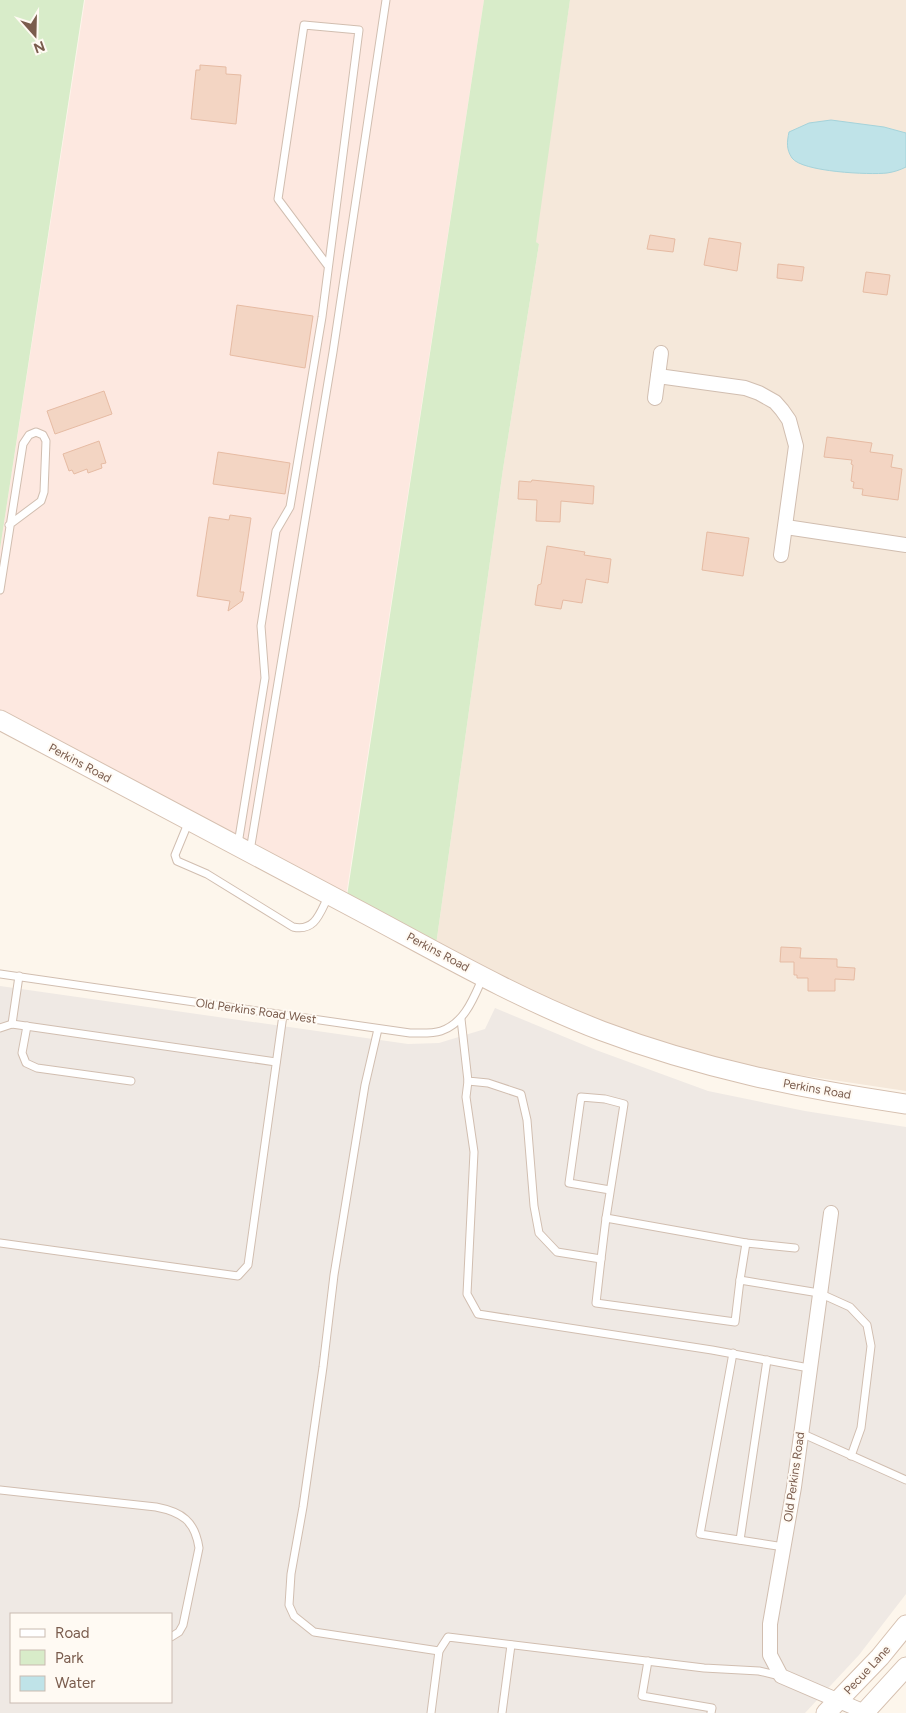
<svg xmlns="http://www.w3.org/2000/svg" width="906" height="1713" font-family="Figtree,sans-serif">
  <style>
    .residential { fill: #f5e8da }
    .commercial { fill: #fde8e0 }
    .industrial { fill: #efe9e4; fill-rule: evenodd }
    .green { fill: #d8ecc9 }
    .water { fill: #bfe3e8; stroke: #a5d3da }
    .building { fill: #f3d5c3; stroke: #e6bba3 }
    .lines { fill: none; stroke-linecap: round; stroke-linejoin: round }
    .lane-casing { stroke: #d1beb0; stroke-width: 9 }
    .street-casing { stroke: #d1beb0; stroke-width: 16 }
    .secondary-casing { stroke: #d6c0b0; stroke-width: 21 }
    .lane { stroke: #fff; stroke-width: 7 }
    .street { stroke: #fff; stroke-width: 14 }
    .secondary { stroke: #fff; stroke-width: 19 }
    .labels { text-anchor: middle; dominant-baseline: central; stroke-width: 4; stroke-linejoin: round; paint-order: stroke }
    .street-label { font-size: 12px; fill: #7a5c4d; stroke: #fffaf3 }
  </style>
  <rect width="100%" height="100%" fill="#fdf6ec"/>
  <!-- residential -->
  <path class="residential" d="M570 0H906V1091L766 1070 734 1063 653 1040 585 1017 436 945 503 469 539 244 535 242Z"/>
  <!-- commercial -->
  <path class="commercial" d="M85 0H484L346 896 0 712V549Z"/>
  <!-- industrial -->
  <path class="industrial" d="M0 986 408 1044 439 1043 485 1029 495 1008 596 1050 708 1091 805 1111 906 1127V1594L859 1655 805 1713H0ZM11 1614H171V1702H11Z"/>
  <!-- green -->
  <g class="green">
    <path d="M0 0H84L0 549Z"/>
    <path d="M484 0H570L536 242 539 244 503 469 436 945 347 896Z"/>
  </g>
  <!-- water -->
  <path class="water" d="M831 120 884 127 906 133V167C900 170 894 172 887 173 870 175 802 172 792 158 786 149 787 142 789 132L809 123Z"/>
  <!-- building -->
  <g class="building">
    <path d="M200 65 226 67V74L241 75 236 124 191 119 196 70H200Z"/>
    <path d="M650 235 675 239 673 252 647 249Z"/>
    <path d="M709 238 741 243 737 271 704 265Z"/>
    <path d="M778 264 804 267 802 281 777 278Z"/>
    <path d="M866 272 890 275 887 295 863 292Z"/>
    <path d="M237 305 313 316 305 368 230 355Z"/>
    <path d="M104 391 112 414 55 434 47 411Z"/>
    <path d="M827 437 872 443 870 452 893 455 891 467 902 469 898 500 862 495 863 489 853 488 854 482 851 481 853 465 851 464 852 460 824 457Z"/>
    <path d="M99 441 106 463 101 464 102 468 88 473 87 469 74 474 72 470 69 471 63 454Z"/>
    <path d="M218 452 290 463 285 494 213 484Z"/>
    <path d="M532 480 594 486 593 504 561 501 560 522 536 521 537 500 518 499 519 481 531 482Z"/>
    <path d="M230 515 251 518 240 592H244L242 601 228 611 230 601 197 596 209 517 229 520Z"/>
    <path d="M707 532 749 538 743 576 702 570Z"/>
    <path d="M547 546 585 552 584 555 611 559 608 583 586 579 582 603 563 600 561 609 535 605 538 585 541 584Z"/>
    <path d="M781 947 801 948 800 958 837 959V967L855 968 854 980 835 979V991H808V978H797V975H794V962H780Z"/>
  </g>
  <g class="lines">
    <!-- lane casing -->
    <g class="lane-casing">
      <g id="lane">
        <path d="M0 590 23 444 29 435 36 432 43 435 46 441 44 492 41 501 9 525"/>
        <path d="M189 821 175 855 177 861 207 874 293 927C316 932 320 912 329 895"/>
        <path d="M238 844 265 678 261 626 276 531 290 507 322 317 359 30 304 25 278 199 328 266"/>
        <path d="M250 851 333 352 386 0"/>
        <path d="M0 974 410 1033C420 1033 432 1034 441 1031 465 1023 474 997 483 977"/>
        <path d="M461 1019 468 1081 488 1083 521 1094 527 1120 534 1206 539 1233 557 1252 601 1259 596 1303 735 1322 740 1280 819 1293 850 1307 867 1325 871 1346 861 1428 851 1456"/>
        <path d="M12 1024 19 976"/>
        <path d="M27 1026 22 1053 26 1063 37 1068 131 1081"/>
        <path d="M0 1028 12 1024 276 1062"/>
        <path d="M378 1029 365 1085 334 1275 323 1367 303 1507 291 1574 289 1605 294 1616 314 1632 439 1651"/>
        <path d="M468 1081 466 1097 474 1152 467 1294 478 1314 712 1350 809 1368"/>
        <path d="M606 1218 624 1104 605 1099 581 1097 569 1183 610 1190"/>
        <path d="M0 1243 238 1276 248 1265 283 1015"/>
        <path d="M746 1243 795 1248"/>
        <path d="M601 1259 606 1218 746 1243 740 1280"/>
        <path d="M733 1353 700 1534 784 1547"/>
        <path d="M801 1433 906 1480"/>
        <path d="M0 1490 156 1507C182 1512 195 1521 199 1548L183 1625 179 1632 171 1637"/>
        <path d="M740 1540 767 1360"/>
        <path d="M648 1661 642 1696 712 1708 711 1713"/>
        <path d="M431 1713 439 1651 448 1637 704 1668 759 1671 780 1676"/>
        <path d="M502 1713 511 1645"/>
      </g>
    </g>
    <!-- street casing -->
    <g class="street-casing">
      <g id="street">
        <path d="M658 376 745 388 759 393 775 402 782 410 789 420 796 446 781 555"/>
        <path d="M655 398 661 353"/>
        <path d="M786 527 906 545"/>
        <path d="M831 1213 794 1487 770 1624V1655L781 1676 867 1713"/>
      </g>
    </g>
    <!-- secondary casing -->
    <g class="secondary-casing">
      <g id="secondary">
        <path d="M0 720C119 783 238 846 356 909 437 952 516 998 602 1031 700 1068 802 1089 906 1104"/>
        <path d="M826 1713 880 1657 906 1625"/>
        <path d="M864 1713 906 1667"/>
      </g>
    </g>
    <!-- lane -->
    <use href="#lane" class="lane"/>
    <!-- street -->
    <use href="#street" class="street"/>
    <!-- secondary -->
    <use href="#secondary" class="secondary"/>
  </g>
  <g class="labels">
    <!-- street labels -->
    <g class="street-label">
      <text transform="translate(80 763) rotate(28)">Perkins Road</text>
      <text transform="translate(438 952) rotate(28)">Perkins Road</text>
      <text transform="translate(256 1011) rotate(8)">Old Perkins Road West</text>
      <text transform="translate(817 1089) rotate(10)">Perkins Road</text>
      <text transform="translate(794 1477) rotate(-82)">Old Perkins Road</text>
      <text transform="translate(867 1670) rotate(-47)">Pecue Lane</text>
    </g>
  </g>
  <!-- legend -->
  <rect x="10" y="1613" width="162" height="90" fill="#fffaf3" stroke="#cabbb1"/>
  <rect x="20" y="1629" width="25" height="8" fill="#ffffff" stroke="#cabbb1"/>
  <text x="55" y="1638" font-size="15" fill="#7a5c4d">Road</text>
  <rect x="20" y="1650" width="25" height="15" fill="#d8ecc9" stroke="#cabbb1"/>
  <text x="55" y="1663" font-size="15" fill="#7a5c4d">Park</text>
  <rect x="20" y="1676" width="25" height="15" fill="#bfe3e8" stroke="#cabbb1"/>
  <text x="55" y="1688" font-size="15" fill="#7a5c4d">Water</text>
  <!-- north arrow -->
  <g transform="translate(35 35) rotate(160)" stroke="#fffaf3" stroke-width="4" paint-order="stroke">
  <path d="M0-4L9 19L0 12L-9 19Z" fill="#7a5c4d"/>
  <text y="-8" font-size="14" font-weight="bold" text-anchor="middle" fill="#7a5c4d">N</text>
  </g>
</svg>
